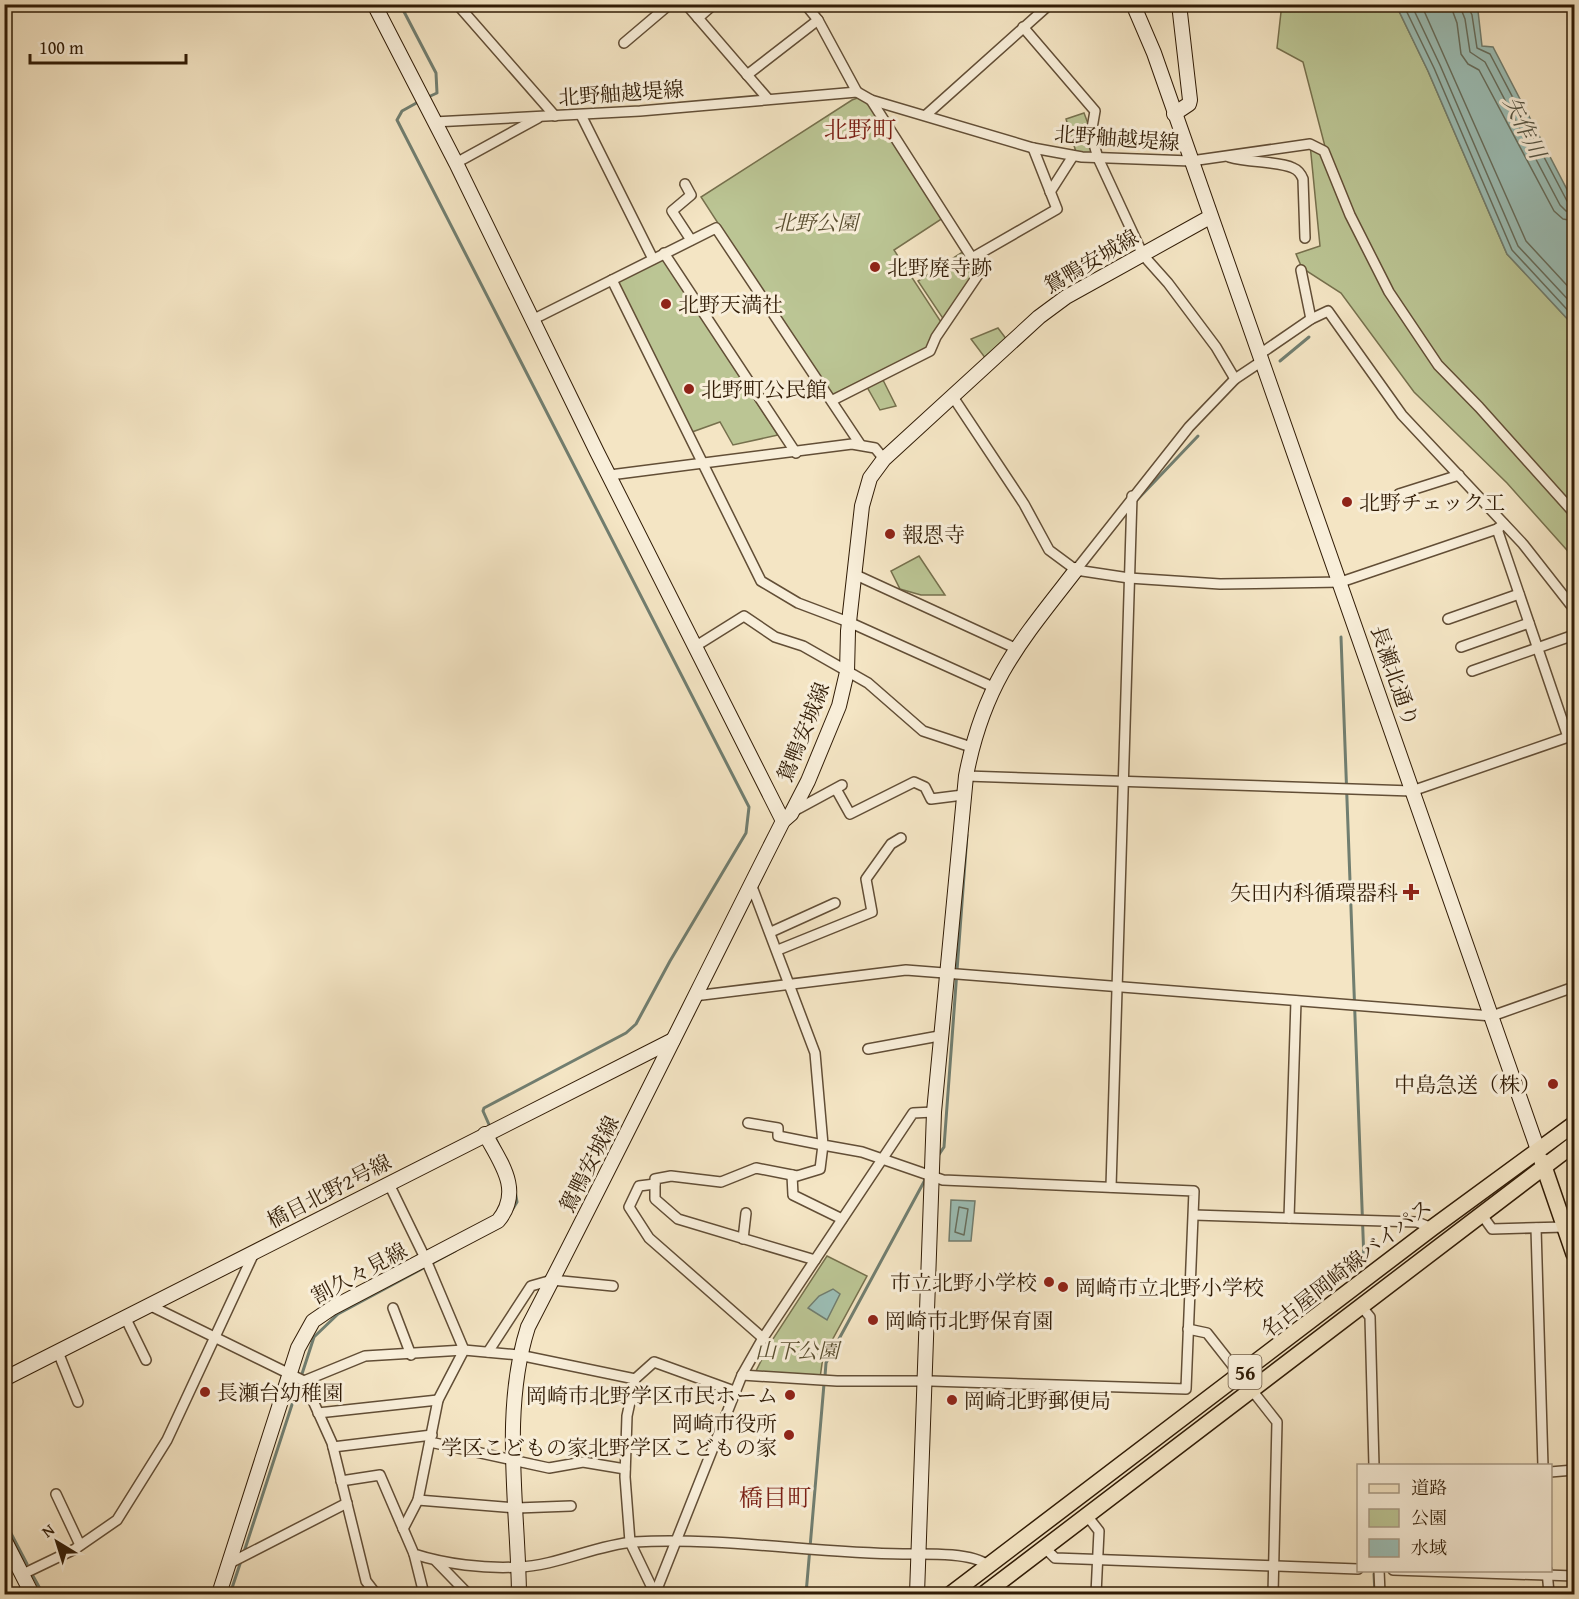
<svg xmlns="http://www.w3.org/2000/svg" width="1579" height="1599" font-family="'Gentium Book Plus','Noto Serif JP',serif">
  <style>
    .green { fill: #bbc594; stroke: #76704d; stroke-width: 1.5 }
    .water { fill: #9cbfb7; stroke: #717e70; stroke-width: 1.5 }
    .lines { fill: none; stroke-linecap: round; stroke-linejoin: round }
    .shore { stroke: #666e5e; stroke-width: 1.5 }
    .stream { stroke: #717e70; stroke-width: 3 }
    .street-casing { stroke: #624e36; stroke-width: 12 }
    .secondary-casing { stroke: #311c06; stroke-width: 16 }
    .primary-casing { stroke: #311c06; stroke-width: 18 }
    .street { stroke: #f8eed9; stroke-width: 9 }
    .secondary { stroke: #f8eed9; stroke-width: 14 }
    .primary { stroke: #f4e5c4; stroke-width: 15 }
    .poi-dot { fill: #8f2418; stroke: #f8eed9; stroke-width: 2 }
    .labels { text-anchor: middle; dominant-baseline: central; stroke-width: 6; stroke-linejoin: round; paint-order: stroke }
    .shield { fill: #f8eed9; stroke: #6d5b45; stroke-width: 1.5 }
    .shield-label { font-size: 20px; font-weight: bold; fill: #311c06 }
    .street-label { font-size: 21px; fill: #311c06; stroke: #f8eed9 }
    .park-label { font-size: 21px; font-style: italic; fill: #5a4f31; stroke: #f8eed9 }
    .poi-label { font-size: 21px; fill: #311c06; stroke: #f8eed9; text-anchor: start }
    .water-label { font-size: 22px; font-style: italic; fill: #565544; stroke: #f8eed9 }
    .quarter-label { font-size: 24px; fill: #7a1f14; stroke: #f8eed9 }
  </style>
  <rect width="100%" height="100%" fill="#f4e5c4"/>
  <filter id="stains"><feTurbulence type="fractalNoise" baseFrequency=".00333" numOctaves="4"/><feColorMatrix values="0 0 0 0 .2 0 0 0 0 .09 0 0 0 0 .02 0 0 0 .5 -.17"/></filter>
  <radialGradient id="worn" r=".72"><stop offset=".6" stop-color="#630" stop-opacity="0"/><stop offset="1" stop-color="#630" stop-opacity=".3"/></radialGradient>
  <!-- green -->
  <g class="green">
    <path d="M1279 5H1396L1428 71 1507 254 1574 326V558L1507 483 1414 392 1341 293 1302 268 1296 254 1320 246 1310 144 1328 158 1303 62 1277 48 1281 12Z"/>
    <path d="M860 97 869 104 943 218 894 250 941 322 927 348 830 396 701 197 852 100Z"/>
    <path d="M1084 113 1100 155 1076 152 1066 119Z"/>
    <path d="M964 251 977 271 944 320 918 281Z"/>
    <path d="M662 257 778 435 733 445 720 422 692 432 616 282Z"/>
    <path d="M998 328 1007 340 986 359 971 339Z"/>
    <path d="M883 380 896 406 880 410 867 387Z"/>
    <path d="M919 556 945 595H921L900 589 891 571Z"/>
    <path d="M827 1256 867 1276 823 1357 820 1378 753 1377 769 1345Z"/>
  </g>
  <!-- water -->
  <g class="water">
    <path d="M1396 5H1470L1478 11 1482 46 1493 47 1574 203V326L1507 254 1428 71Z"/>
    <path d="M951 1200 975 1201 971 1241H949Z"/>
    <path d="M833 1289 840 1294 827 1320 808 1308 819 1296Z"/>
  </g>
  <g class="lines">
    <!-- shore -->
    <g class="shore">
      <path d="M1403 4 1434 68 1512 250 1574 317"/>
      <path d="M1411 4 1440 65 1518 246 1574 306"/>
      <path d="M1421 4 1526 241 1574 293"/>
      <path d="M1450 4 1457 23 1461 54 1468 64 1479 70 1554 211 1563 219 1574 221"/>
      <path d="M1459 4 1465 19 1470 52 1485 62 1560 205 1566 211 1574 212"/>
      <path d="M1467 4 1472 15 1477 48 1490 54 1567 201 1574 204"/>
      <path d="M959 1207 968 1209 964 1235 955 1232Z"/>
    </g>
    <!-- stream -->
    <g class="stream">
      <path d="M400 4 436 73 437 93 426 98"/>
      <path d="M420 101 402 111 397 120 749 807 746 833 670 961 636 1024 626 1033 484 1108 483 1111 491 1129"/>
      <path d="M1280 361 1309 337"/>
      <path d="M1135 502 1198 436"/>
      <path d="M1341 637 1364 1261"/>
      <path d="M494 1135 500 1148"/>
      <path d="M938 1156 944 1147 967 835"/>
      <path d="M506 1220 517 1202 515 1190"/>
      <path d="M825 1376 826 1363 926 1178"/>
      <path d="M4 1520 27 1564"/>
      <path d="M244 1552 314 1337 338 1314 455 1251"/>
      <path d="M1374 1574 1375 1594"/>
      <path d="M33 1576 43 1594"/>
      <path d="M230 1594 242 1558"/>
      <path d="M806 1594 824 1384"/>
    </g>
    <!-- street casing -->
    <g class="street-casing">
      <g id="street">
        <path d="M457 4 555 116"/>
        <path d="M686 4 768 99"/>
        <path d="M805 4 818 20 857 92"/>
        <path d="M698 18 714 4"/>
        <path d="M1023 27 1095 111 1091 134 1098 158 1143 255 1168 283 1216 347 1235 379"/>
        <path d="M624 43 670 4"/>
        <path d="M747 75 818 20"/>
        <path d="M871 100 972 258"/>
        <path d="M581 115 653 259"/>
        <path d="M926 115 1050 4"/>
        <path d="M434 122 640 111 857 92 871 100 1033 148 1082 157 1191 161 1310 144 1324 151 1350 215 1389 292 1438 365 1479 407 1574 513"/>
        <path d="M1229 157C1249 163 1279 161 1293 168 1298 170 1301 174 1303 179L1305 238"/>
        <path d="M456 163 538 118"/>
        <path d="M685 184 691 195 672 211 691 240"/>
        <path d="M1050 192 1073 156"/>
        <path d="M664 253 796 453"/>
        <path d="M1301 270 1311 319"/>
        <path d="M612 280 761 581 798 603 851 623 993 687"/>
        <path d="M532 320 716 228 860 444"/>
        <path d="M1260 354 1311 319 1328 311 1402 415 1523 544 1574 609"/>
        <path d="M953 397 1024 504 1049 550 1076 570 1129 578 1220 584 1341 582 1497 529 1504 524"/>
        <path d="M833 400 930 351 936 337 980 272 972 258 1057 209 1033 148"/>
        <path d="M610 475 852 444 875 448 884 459"/>
        <path d="M1399 494 1459 475"/>
        <path d="M1497 529 1568 737"/>
        <path d="M1076 570 1189 427 1235 379 1262 361"/>
        <path d="M856 575 1015 648"/>
        <path d="M1448 619 1519 594"/>
        <path d="M696 646 744 616 775 637 803 646 868 683 923 731 971 747"/>
        <path d="M1461 647 1529 623"/>
        <path d="M1472 671 1574 635"/>
        <path d="M966 776 1412 791 1574 735"/>
        <path d="M836 789 850 814 914 782 925 787 931 799 963 795"/>
        <path d="M794 811 842 785"/>
        <path d="M771 932 835 903"/>
        <path d="M778 950 872 912 866 879 891 844 901 838"/>
        <path d="M694 996 906 970 1492 1016 1574 987"/>
        <path d="M868 1049 939 1036"/>
        <path d="M748 1123 778 1128V1136L823 1145 820 1169 797 1176 756 1168 721 1182 671 1176 655 1179V1199L678 1219 815 1260"/>
        <path d="M792 1175 793 1195 842 1219"/>
        <path d="M389 1184 426 1260 464 1350"/>
        <path d="M655 1184 639 1186 629 1207 649 1238 763 1338"/>
        <path d="M1111 1187 1132 496"/>
        <path d="M1194 1215 1417 1222 1432 1228"/>
        <path d="M1482 1215 1492 1229 1565 1227 1574 1224"/>
        <path d="M1289 1218 1296 1001"/>
        <path d="M1536 1228 1543 1466"/>
        <path d="M743 1239 746 1213"/>
        <path d="M149 1305 304 1381 332 1443 366 1581 376 1594"/>
        <path d="M1362 1307 1370 1317 1374 1466"/>
        <path d="M393 1308 411 1355"/>
        <path d="M125 1317 146 1360"/>
        <path d="M1188 1329 1207 1333 1277 1422 1273 1594"/>
        <path d="M58 1352 78 1402"/>
        <path d="M488 1352 531 1286 552 1280 613 1286"/>
        <path d="M742 1375 837 1381H931L1186 1389 1194 1191 943 1180 862 1152 823 1145 815 1053 751 884"/>
        <path d="M635 1379 654 1362 734 1391"/>
        <path d="M304 1381 365 1356 464 1350 519 1355 635 1379 627 1416 625 1477 630 1542 655 1594"/>
        <path d="M318 1413 438 1400"/>
        <path d="M430 1442 549 1468 583 1462 625 1469"/>
        <path d="M333 1447 432 1435"/>
        <path d="M1550 1472 1574 1470"/>
        <path d="M341 1481 380 1475 414 1554C445 1564 485 1569 518 1567 557 1566 595 1545 634 1542 723 1537 813 1553 903 1554 923 1554 972 1552 987 1565"/>
        <path d="M56 1494 80 1545"/>
        <path d="M418 1500 517 1508 571 1506"/>
        <path d="M1088 1517 1099 1531 1096 1594"/>
        <path d="M403 1529 418 1500 438 1400 464 1350"/>
        <path d="M1046 1549 1055 1558 1358 1569"/>
        <path d="M414 1554 424 1594"/>
        <path d="M436 1561 468 1594"/>
        <path d="M230 1563 347 1503"/>
        <path d="M1379 1570 1380 1594"/>
        <path d="M1393 1570 1574 1576"/>
        <path d="M1547 1570 1549 1594"/>
        <path d="M23 1574 75 1549 117 1520 167 1440 254 1253"/>
        <path d="M655 1594 742 1375 763 1338 913 1113 934 1112"/>
      </g>
    </g>
    <!-- secondary casing -->
    <g class="secondary-casing">
      <g id="secondary">
        <path d="M374 4 456 163 597 452 783 821"/>
        <path d="M1133 4 1154 53 1538 1150"/>
        <path d="M1174 114 1189 104 1190 100 1179 4"/>
        <path d="M4 1379 673 1040"/>
        <path d="M4 1539 32 1594"/>
        <path d="M219 1594 298 1348 313 1321 332 1308 498 1221C523 1191 501 1163 485 1134"/>
        <path d="M519 1594C518 1507 501 1411 528 1327 615 1159 698 989 783 821L791 814 808 781 839 706 847 672 848 631 862 506 870 478 884 459 1039 317 1066 297 1210 217"/>
        <path d="M917 1594 934 1112 966 776C984 682 1020 642 1076 570"/>
      </g>
    </g>
    <!-- primary casing -->
    <g class="primary-casing">
      <g id="primary">
        <path d="M1542 1161 1574 1254"/>
        <path d="M951 1594 1432 1228 1574 1124"/>
        <path d="M984 1594 1574 1144"/>
      </g>
    </g>
    <!-- street -->
    <use href="#street" class="street"/>
    <!-- secondary -->
    <use href="#secondary" class="secondary"/>
    <!-- primary -->
    <use href="#primary" class="primary"/>
  </g>
  <!-- markers -->
  <g class="poi-dot">
    <circle cx="875" cy="267" r="6"/>
    <circle cx="666" cy="304" r="6"/>
    <circle cx="689" cy="389" r="6"/>
    <circle cx="1347" cy="502" r="6"/>
    <circle cx="890" cy="534" r="6"/>
    <path d="M1408 883h6v6h6v6h-6v6h-6v-6h-6v-6h6z"/>
    <circle cx="1553" cy="1084" r="6"/>
    <circle cx="1049" cy="1282" r="6"/>
    <circle cx="1063" cy="1287" r="6"/>
    <circle cx="873" cy="1320" r="6"/>
    <circle cx="205" cy="1392" r="6"/>
    <circle cx="790" cy="1395" r="6"/>
    <circle cx="952" cy="1400" r="6"/>
    <circle cx="789" cy="1435" r="6"/>
  </g>
  <g class="labels">
    <!-- shield labels -->
    <rect class="shield" x="1228.5" y="1355" width="33" height="34" rx="4.5"/>
    <g class="shield-label">
      <text x="1245" y="1372">56</text>
    </g>
    <!-- street labels -->
    <g class="street-label">
      <text transform="translate(621 93) rotate(-4)">北野舳越堤線</text>
      <text transform="translate(1117 138) rotate(4)">北野舳越堤線</text>
      <text transform="translate(1091 261) rotate(-30)">鴛鴨安城線</text>
      <text transform="translate(1395 676) rotate(71)">長瀬北通り</text>
      <text transform="translate(803 732) rotate(-68)">鴛鴨安城線</text>
      <text transform="translate(589 1164) rotate(-63)">鴛鴨安城線</text>
      <text transform="translate(329 1191) rotate(-27)">橋目北野2号線</text>
      <text transform="translate(1346 1268) rotate(-38)">名古屋岡崎線バイパス</text>
      <text transform="translate(359 1273) rotate(-28)">割久々見線</text>
    </g>
    <!-- park labels -->
    <g class="park-label">
      <text x="816" y="222">北野公園</text>
      <text x="797" y="1350">山下公園</text>
    </g>
    <!-- poi labels -->
    <g class="poi-label">
      <text x="887" y="267">北野廃寺跡</text>
      <text x="678" y="304">北野天満社</text>
      <text x="701" y="389">北野町公民館</text>
      <text x="1359" y="502">北野チェック工</text>
      <text x="902" y="534">報恩寺</text>
      <text x="1398" y="892" text-anchor="end">矢田内科循環器科</text>
      <text x="1541" y="1084" text-anchor="end">中島急送（株）</text>
      <text x="1037" y="1282" text-anchor="end">市立北野小学校</text>
      <text x="1075" y="1287">岡崎市立北野小学校</text>
      <text x="885" y="1320">岡崎市北野保育園</text>
      <text x="217" y="1392">長瀬台幼稚園</text>
      <text x="778" y="1395" text-anchor="end">岡崎市北野学区市民ホーム</text>
      <text x="964" y="1400">岡崎北野郵便局</text>
      <text x="777" y="1423" text-anchor="end">岡崎市役所<tspan x="777" dy="24">学区こどもの家北野学区こどもの家</tspan></text>
    </g>
    <!-- water labels -->
    <g class="water-label">
      <text transform="translate(1525 127) rotate(64)">矢作川</text>
    </g>
    <!-- quarter labels -->
    <g class="quarter-label">
      <text x="860" y="129">北野町</text>
      <text x="775" y="1497">橋目町</text>
    </g>
  </g>
  <!-- margin -->
  <rect width="1579" height="1599" fill="none" stroke="#f4e5c4" stroke-width="24"/>
  <rect x="6" y="6" width="1567" height="1587" fill="none" stroke="#311c06" stroke-width="3"/>
  <rect x="12" y="12" width="1555" height="1575" fill="none" stroke="#311c06" stroke-width="1.5"/>
  <!-- legend -->
  <rect x="1357" y="1464" width="195" height="108" fill="#f8eed9" stroke="#a89a85" stroke-width="1.5"/>
  <rect x="1369" y="1484" width="30" height="9" fill="#f4e5c4" stroke="#a89a85" stroke-width="1.5"/>
  <text x="1411" y="1494" font-size="18" fill="#311c06">道路</text>
  <rect x="1369" y="1509" width="30" height="18" fill="#bbc594" stroke="#a89a85" stroke-width="1.5"/>
  <text x="1411" y="1524" font-size="18" fill="#311c06">公園</text>
  <rect x="1369" y="1539" width="30" height="18" fill="#9cbfb7" stroke="#a89a85" stroke-width="1.5"/>
  <text x="1411" y="1554" font-size="18" fill="#311c06">水域</text>
  <!-- north arrow -->
  <g transform="translate(57 1542) rotate(322)" stroke="#f8eed9" stroke-width="4.5" paint-order="stroke">
  <path d="M0-4.5L10 22L0 15L-10 22Z" fill="#311c06"/>
  <text y="-9" font-size="16" font-weight="bold" text-anchor="middle" fill="#311c06">N</text>
  </g>
  <!-- scale -->
  <path d="M30 54v9h156v-9" fill="none" stroke="#311c06" stroke-width="3"/>
  <text x="39" y="54" font-size="18" fill="#311c06" stroke="#f8eed9" stroke-width="4.5" paint-order="stroke">100 m</text>
  <rect width="100%" height="100%" filter="url(#stains)"/>
  <rect width="100%" height="100%" fill="url(#worn)"/>
</svg>
